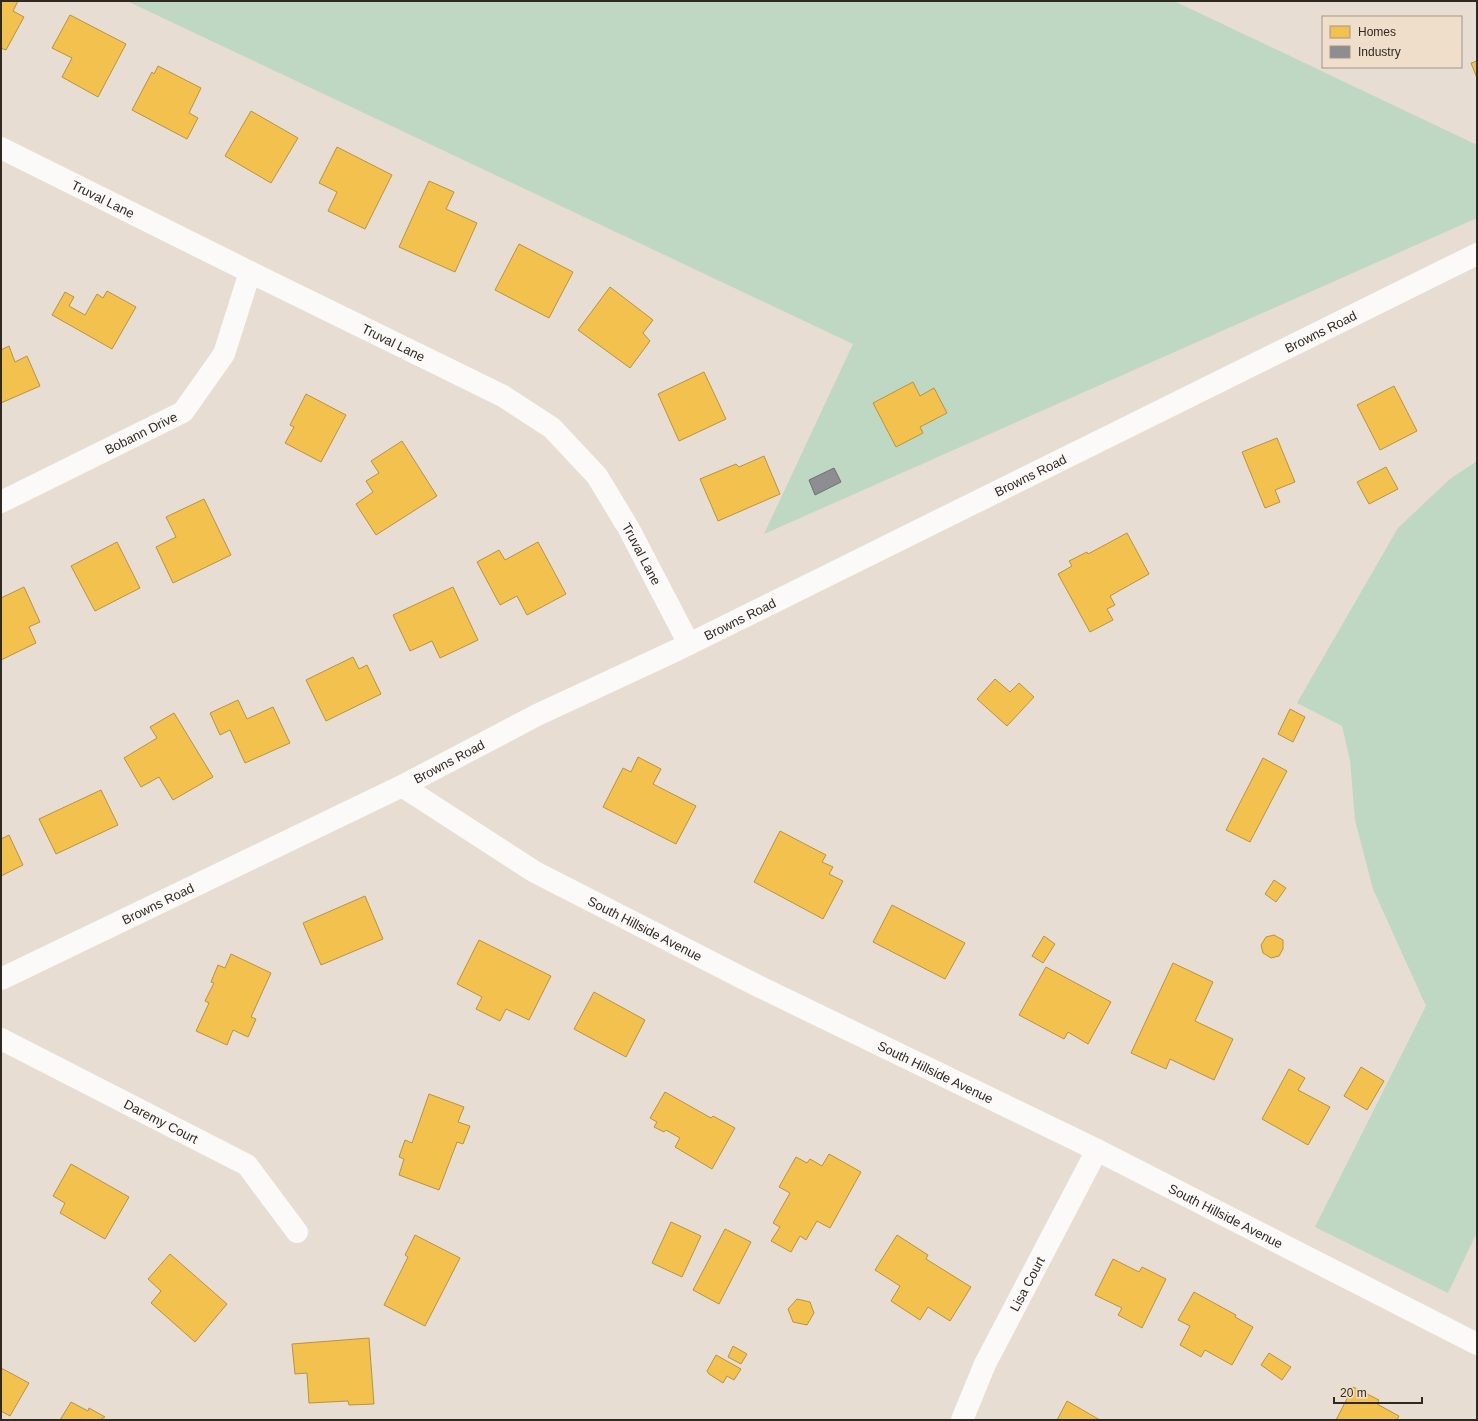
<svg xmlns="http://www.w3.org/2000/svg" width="1478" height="1421" font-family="Helvetica,sans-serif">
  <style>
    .green { fill: #bed8c3 }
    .homes { fill: #f2c14e; stroke: #b89341 }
    .industry { fill: #8d8d92; stroke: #716f70 }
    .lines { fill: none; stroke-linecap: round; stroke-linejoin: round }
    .minor { stroke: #fbfaf8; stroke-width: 22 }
    .labels { text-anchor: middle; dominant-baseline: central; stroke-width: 4; stroke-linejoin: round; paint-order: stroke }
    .street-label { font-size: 13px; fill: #302922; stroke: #efdeca }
  </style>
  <rect width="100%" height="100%" fill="#e7ddd2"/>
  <!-- green -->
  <g class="green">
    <path d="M127 1H1174L1477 145V218L764 534 853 344Z"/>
    <path d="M1477 461V1232L1448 1293 1315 1227 1426 1006 1373 889 1355 820 1350 760 1342 726 1297 703 1398 528 1450 479Z"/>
  </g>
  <!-- homes -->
  <g class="homes">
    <path d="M1 1H18L13 11 24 17 6 50 1 48Z"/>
    <path d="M70 15 126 44 98 97 62 77 72 58 52 48Z"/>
    <path d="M1477 61V78L1471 63Z"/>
    <path d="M158 66 201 88 189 113 198 118 187 139 132 110 152 72 154 74Z"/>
    <path d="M251 111 298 138 271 183 225 156Z"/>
    <path d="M337 147 392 175 365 229 328 211 337 192 319 183Z"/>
    <path d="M429 181 454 192 446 209 477 223 455 272 399 247Z"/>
    <path d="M519 244 573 272 549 318 495 290Z"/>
    <path d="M610 287 653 320 643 333 650 341 630 368 578 330Z"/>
    <path d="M107 291 136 307 112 349 52 315 65 292 74 297 69 306 85 315 97 294 103 298Z"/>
    <path d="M9 346 15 362 27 356 40 386 1 403V350Z"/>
    <path d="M704 372 726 419 679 441 658 394Z"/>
    <path d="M913 382 920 396 934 388 947 413 920 427 923 433 896 447 873 403Z"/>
    <path d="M1394 386 1417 431 1380 450 1357 405Z"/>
    <path d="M306 394 346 415 321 462 285 443 294 427 290 425Z"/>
    <path d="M1277 438 1295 482 1275 490 1280 502 1265 508 1242 452Z"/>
    <path d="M402 441 437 496 376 535 356 504 373 492 366 481 379 473 371 461Z"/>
    <path d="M764 456 780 494 718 521 700 479 736 464 739 467Z"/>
    <path d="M1386 467 1398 489 1369 504 1357 482Z"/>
    <path d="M204 499 231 555 173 583 156 547 176 537 166 517Z"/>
    <path d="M1127 533 1149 574 1110 596 1115 605 1107 609 1113 620 1090 632 1058 574 1072 566 1069 561 1087 552 1088 554Z"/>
    <path d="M117 542 140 588 95 611 71 566Z"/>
    <path d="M538 542 566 594 527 615 517 596 500 605 477 562 499 550 505 560Z"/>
    <path d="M24 587 40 622 29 627 36 643 1 660V598Z"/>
    <path d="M453 587 478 640 440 658 432 641 410 651 393 615Z"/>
    <path d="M353 657 359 669 367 665 381 694 326 721 306 680Z"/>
    <path d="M995 679 1010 692 1019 683 1034 697 1007 726 977 699Z"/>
    <path d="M238 700 247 719 273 707 290 743 245 763 230 730 220 735 210 713Z"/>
    <path d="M1290 709 1305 717 1293 742 1278 734Z"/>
    <path d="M174 713 213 777 173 800 159 777 141 787 124 758 157 738 150 727Z"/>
    <path d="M638 757 661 769 653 784 696 806 676 844 603 807 623 768 631 772Z"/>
    <path d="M1263 758 1287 771 1250 842 1226 830Z"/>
    <path d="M101 790 118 825 56 854 39 819Z"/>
    <path d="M780 831 826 855 822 862 833 867 829 874 843 881 823 919 754 882Z"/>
    <path d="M9 835 23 865 1 876V839Z"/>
    <path d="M1274 880 1286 888 1276 902 1265 894Z"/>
    <path d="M365 896 383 939 321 965 303 923Z"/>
    <path d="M892 905 965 943 945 979 873 942Z"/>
    <path d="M1274 935 1283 940V949L1279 956 1271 958 1263 953 1261 945 1266 937Z"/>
    <path d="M1044 936 1055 944 1043 963 1032 956Z"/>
    <path d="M479 940 551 976 529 1020 506 1009 500 1021 476 1009 482 997 457 984Z"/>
    <path d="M231 954 271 973 251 1017 256 1019 248 1037 233 1030 227 1045 196 1031 209 1003 205 1001 214 983 211 982 218 965 225 968Z"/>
    <path d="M1173 963 1213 982 1195 1021 1233 1039 1214 1080 1170 1059 1166 1069 1131 1053Z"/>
    <path d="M1046 967 1111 1002 1088 1044 1068 1032 1064 1039 1019 1015Z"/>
    <path d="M594 992 645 1020 626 1057 574 1029Z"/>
    <path d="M1361 1067 1384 1081 1367 1110 1344 1096Z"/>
    <path d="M1289 1069 1305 1078 1298 1090 1330 1107 1308 1145 1262 1119Z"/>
    <path d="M665 1092 711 1118 713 1116 735 1128 712 1169 675 1147 680 1138 666 1130 664 1132 654 1127 657 1122 650 1118Z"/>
    <path d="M429 1094 464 1107 458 1122 470 1126 463 1144 457 1142 439 1190 399 1175 404 1159 399 1157 405 1140 412 1143Z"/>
    <path d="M829 1154 861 1172 830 1228 817 1221 806 1240 800 1236 791 1252 771 1241 780 1227 773 1223 790 1193 779 1187 796 1157 807 1163 810 1159 822 1166Z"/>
    <path d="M71 1164 129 1197 105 1239 60 1213 65 1203 53 1196Z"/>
    <path d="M671 1222 701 1236 682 1277 652 1263Z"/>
    <path d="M725 1229 751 1242 719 1304 693 1290Z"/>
    <path d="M415 1235 460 1258 425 1326 384 1305 408 1257 405 1255Z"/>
    <path d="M897 1235 928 1255 926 1259 971 1287 950 1321 928 1307 920 1320 891 1301 900 1286 875 1270Z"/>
    <path d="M170 1254 227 1304 195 1342 151 1303 161 1291 148 1279Z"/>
    <path d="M1113 1259 1139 1272 1142 1267 1166 1279 1142 1328 1118 1315 1122 1308 1095 1295Z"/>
    <path d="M1194 1292 1236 1315 1235 1317 1253 1327 1232 1365 1205 1350 1201 1357 1180 1345 1190 1326 1178 1320Z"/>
    <path d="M797 1299 810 1302 814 1313 807 1325 793 1322 788 1309Z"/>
    <path d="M369 1338 374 1404 349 1405 348 1401 309 1403 307 1373 295 1374 292 1344Z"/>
    <path d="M733 1346 747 1354 741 1364 728 1357Z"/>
    <path d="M1269 1353 1291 1367 1282 1380 1261 1365Z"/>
    <path d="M716 1355 741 1369 734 1380 727 1376 723 1383 709 1374 707 1371Z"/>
    <path d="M1 1368 29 1383 10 1416 1 1411Z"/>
    <path d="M1353 1387 1379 1400 1377 1404 1399 1416 1397 1420H1336Z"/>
    <path d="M1067 1401 1100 1420H1057Z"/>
    <path d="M71 1402 88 1411 89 1408 105 1417 101 1419 103 1420H60Z"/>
  </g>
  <!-- industry -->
  <path class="industry" d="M834 468 841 482 815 495 809 480Z"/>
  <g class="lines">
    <!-- minor -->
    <g class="minor">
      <path id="s1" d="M1 148 250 272 503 396 552 428 597 476 629 529 689 644"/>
      <path id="s2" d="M1 502 183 412 224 354 250 272"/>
      <path id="s3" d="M402 786 535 872 756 985 1097 1150 1477 1344"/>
      <path id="s4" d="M1 979 402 786 537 715 677 650 1477 254"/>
      <path id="s5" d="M1 1039 247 1165 297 1232"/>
      <path id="s6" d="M962 1420 985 1364 1097 1150"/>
    </g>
  </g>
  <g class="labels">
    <!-- street labels -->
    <g class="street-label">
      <text stroke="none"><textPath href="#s1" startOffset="114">Truval Lane</textPath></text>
      <text stroke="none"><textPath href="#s4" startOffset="1470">Browns Road</textPath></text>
      <text stroke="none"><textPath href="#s1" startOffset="438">Truval Lane</textPath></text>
      <text stroke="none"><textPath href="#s2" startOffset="156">Bobann Drive</textPath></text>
      <text stroke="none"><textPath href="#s4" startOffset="1146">Browns Road</textPath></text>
      <text stroke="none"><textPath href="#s1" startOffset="774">Truval Lane</textPath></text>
      <text stroke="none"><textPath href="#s4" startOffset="822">Browns Road</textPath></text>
      <text stroke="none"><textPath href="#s4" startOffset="498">Browns Road</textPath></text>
      <text stroke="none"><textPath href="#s4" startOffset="174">Browns Road</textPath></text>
      <text stroke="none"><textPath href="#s3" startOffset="282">South Hillside Avenue</textPath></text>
      <text stroke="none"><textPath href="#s3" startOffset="606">South Hillside Avenue</textPath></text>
      <text stroke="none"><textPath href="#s5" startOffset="180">Daremy Court</textPath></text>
      <text stroke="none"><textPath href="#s3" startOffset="930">South Hillside Avenue</textPath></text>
      <text stroke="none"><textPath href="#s6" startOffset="151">Lisa Court</textPath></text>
    </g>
  </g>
  <!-- border -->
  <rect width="1478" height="1421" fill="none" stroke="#302922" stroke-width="4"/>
  <!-- legend -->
  <rect x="1322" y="16" width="140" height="52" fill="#efdeca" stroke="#a39687"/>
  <rect x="1330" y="26" width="20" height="12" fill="#f2c14e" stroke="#a39687"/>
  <text x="1358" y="36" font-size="12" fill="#302922">Homes</text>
  <rect x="1330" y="46" width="20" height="12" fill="#8d8d92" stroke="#a39687"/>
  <text x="1358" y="56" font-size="12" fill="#302922">Industry</text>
  <!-- scale -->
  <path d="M1334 1397v6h88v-6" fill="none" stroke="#302922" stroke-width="2"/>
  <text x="1340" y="1397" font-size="12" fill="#302922" stroke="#efdeca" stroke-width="3" paint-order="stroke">20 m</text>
</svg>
